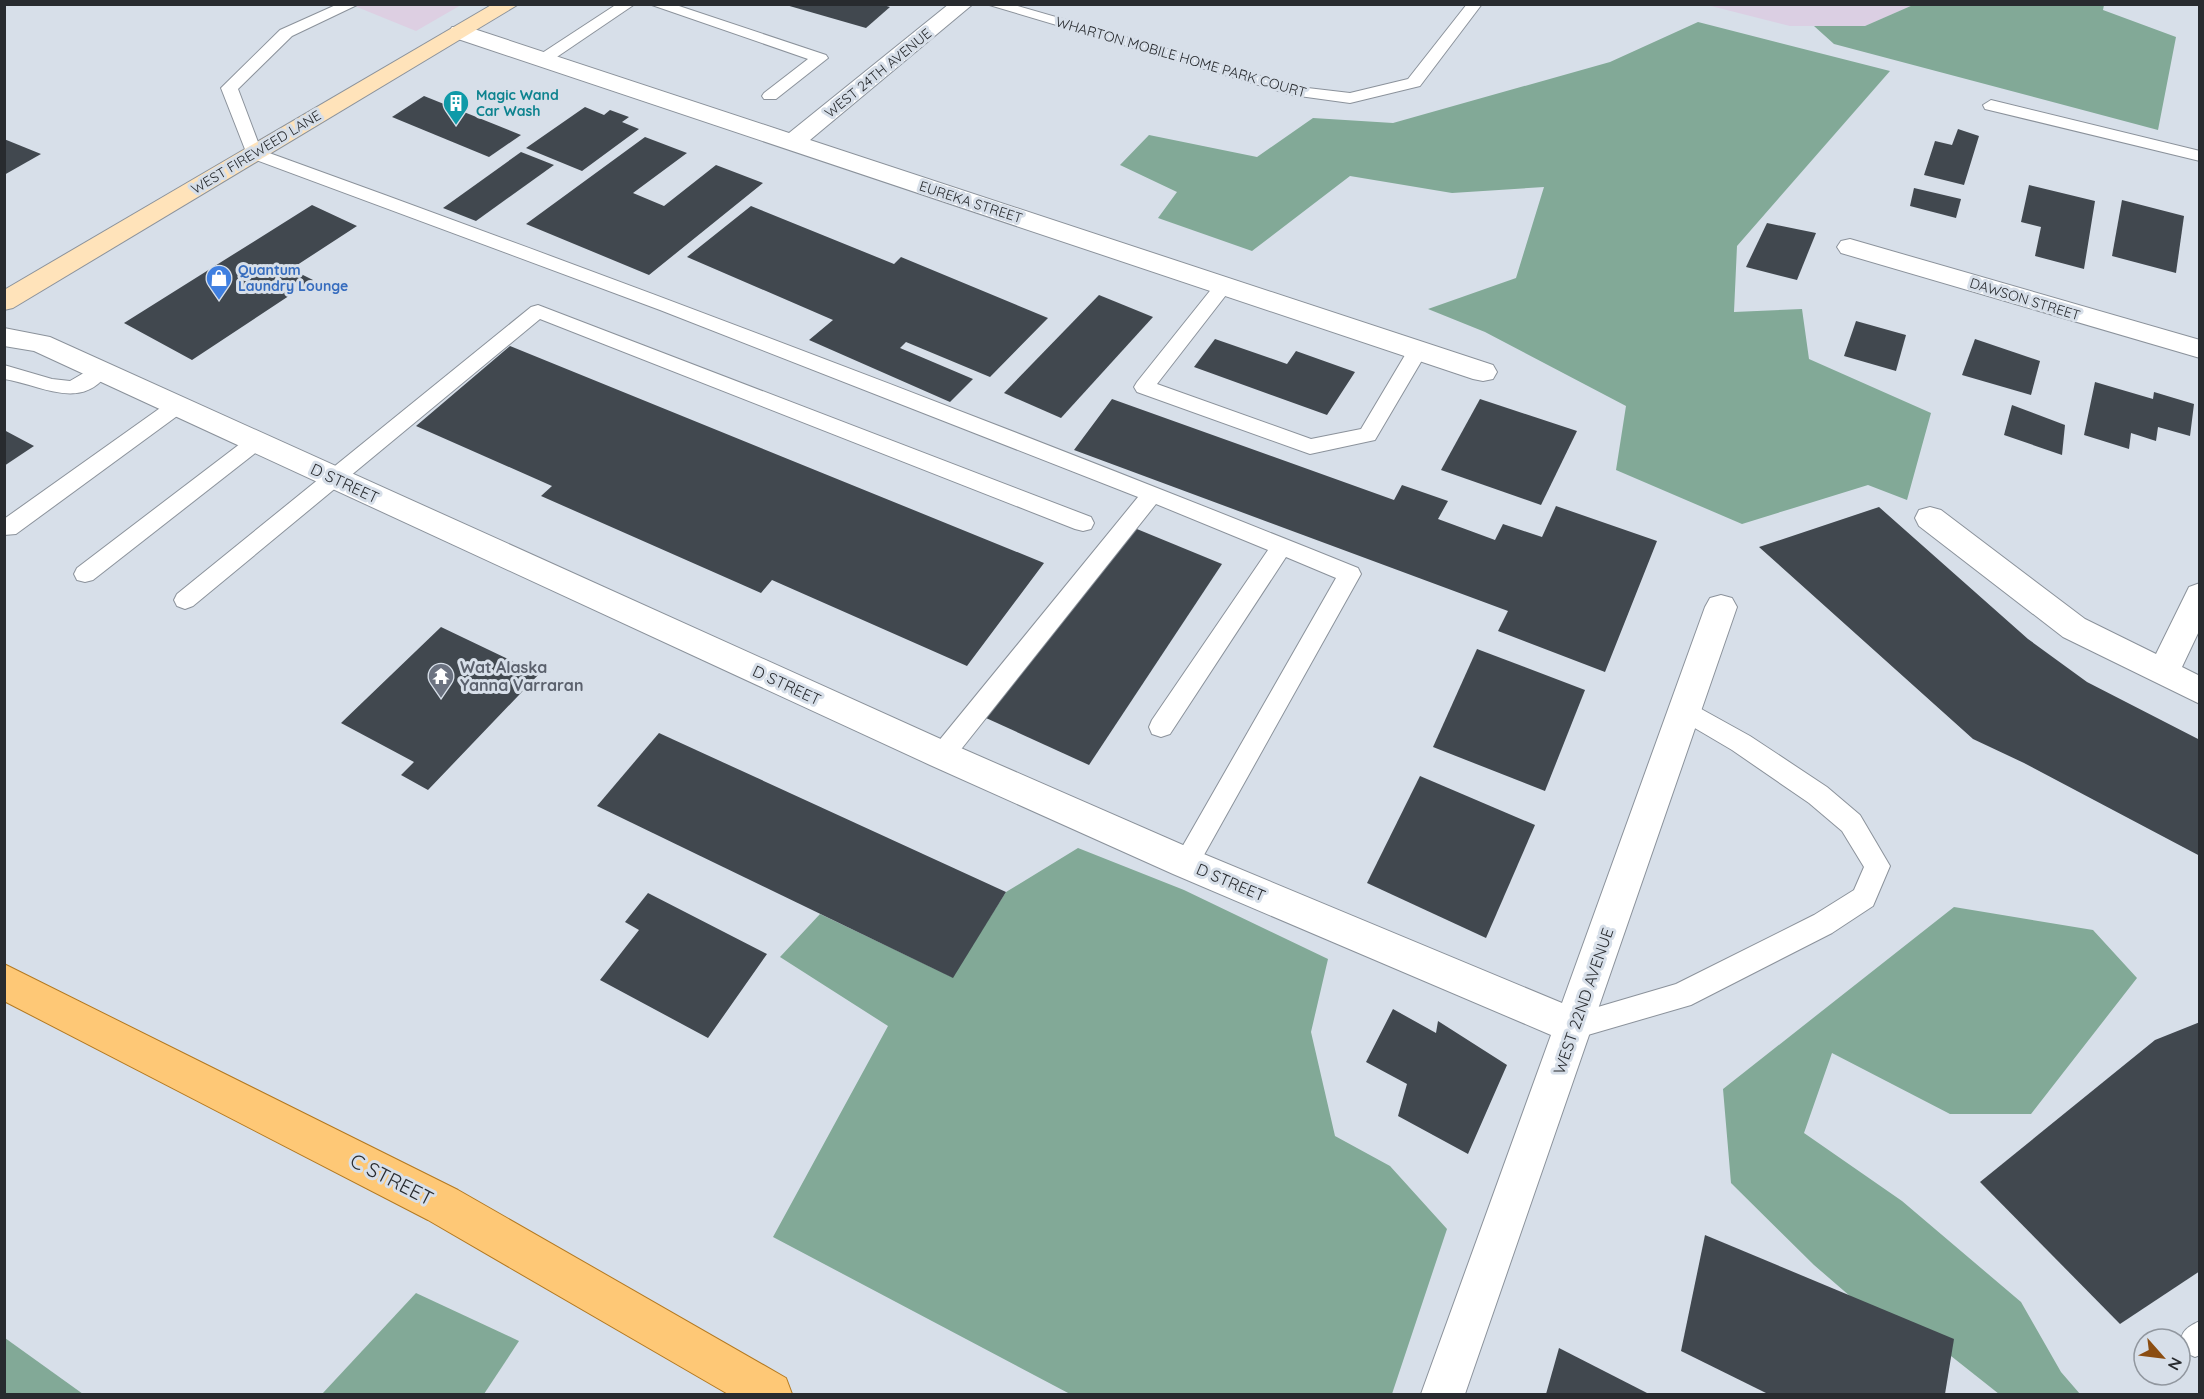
<svg xmlns="http://www.w3.org/2000/svg" width="2204" height="1399" font-family="Quicksand,sans-serif">
  <style>
    .industrial { fill: #ddcfe2 }
    .education { fill: #dbcfe3 }
    .forest { fill: #82a997 }
    .building { fill: #41484f }
    .lines { fill: none; stroke-linecap: round; stroke-linejoin: round }
    .lane-casing { stroke: #8b929b; stroke-width: 2 }
    .street-casing { stroke: #8b929b; stroke-width: 2 }
    .secondary-casing { stroke: #8b929b; stroke-width: 2 }
    .primary-casing { stroke: #b37921; stroke-width: 2 }
    .lane { fill: #fff; fill-rule: evenodd }
    .street { fill: #fff; fill-rule: evenodd }
    .secondary { fill: #ffe3ba; fill-rule: evenodd }
    .primary { fill: #fec876; fill-rule: evenodd }
    .labels { text-anchor: middle; dominant-baseline: central; stroke-width: 6; stroke-linejoin: round; paint-order: stroke }
    .far-street-label { font-size: 14px; fill: #282b2f; stroke: #d7dfe9 }
    .far-culture-label { font-size: 14px; font-weight: bold; fill: #0d838f; stroke: #d7dfe9; text-anchor: start }
    .far-shop-label { font-size: 14px; font-weight: bold; fill: #366cbe; stroke: #d7dfe9; text-anchor: start }
    .street-label { font-size: 16px; fill: #282b2f; stroke: #d7dfe9 }
    .worship-label { font-size: 16px; font-weight: bold; fill: #5b616d; stroke: #d7dfe9; text-anchor: start }
    .near-street-label { font-size: 20px; fill: #282b2f; stroke: #d7dfe9 }
  </style>
  <rect width="100%" height="100%" fill="#d7dfe9"/>
  <!-- industrial -->
  <path class="industrial" d="M352 5H461L416 31Z"/>
  <!-- education -->
  <path class="education" d="M1707 5H1913L1865 26H1790Z"/>
  <!-- forest -->
  <g class="forest">
    <path d="M2104 5 2103 10 2176 37 2158 130 1834 44 1814 26H1865L1913 5Z"/>
    <path d="M1698 22 1890 71 1737 246 1734 312 1802 309 1809 359 1931 413 1907 500 1868 485 1742 524 1616 470 1626 406 1485 332 1428 309 1516 278 1544 187 1452 193 1350 176 1252 251 1158 218 1177 192 1120 165 1149 135 1257 157 1313 118 1393 123 1610 62Z"/>
    <path d="M1078 848 1184 890 1328 959 1311 1032 1335 1136 1390 1166 1447 1229 1392 1394H1070L773 1237 888 1026 780 957 820 914 952 977 1006 892Z"/>
    <path d="M1954 907 2093 930 2137 978 2031 1114H1950L1832 1053 1804 1133 1902 1201 2021 1302 2061 1372 2080 1394H1999L1927 1337 1873 1316 1814 1265 1731 1183 1723 1089Z"/>
    <path d="M416 1293 519 1341 484 1394H322Z"/>
    <path d="M4 1338H5L83 1394H5Z"/>
  </g>
  <!-- building -->
  <g class="building">
    <path d="M880 4 890 7 866 28 786 5Z"/>
    <path d="M424 96 521 135 489 157 392 117Z"/>
    <path d="M585 107 604 115 610 110 629 117 622 122 639 129 582 171 526 148Z"/>
    <path d="M1958 129 1979 136 1964 185 1924 175 1935 141 1952 145Z"/>
    <path d="M645 137 687 153 633 193 664 206 716 165 763 183 649 275 526 224Z"/>
    <path d="M4 139 41 154 4 175Z"/>
    <path d="M521 152 554 165 476 221 443 208Z"/>
    <path d="M2029 185 2095 201 2084 269 2035 256 2041 227 2021 222Z"/>
    <path d="M1914 188 1961 199 1956 218 1910 206Z"/>
    <path d="M2122 200 2184 216 2176 273 2112 256Z"/>
    <path d="M312 205 357 226 291 269 313 280 192 360 124 323Z"/>
    <path d="M751 206 894 264 901 257 1048 318 990 377 906 342 900 348 973 379 950 402 809 340 833 320 687 257Z"/>
    <path d="M1767 223 1816 233 1797 280 1746 267Z"/>
    <path d="M1099 295 1153 317 1061 418 1004 393Z"/>
    <path d="M1856 321 1906 335 1896 371 1844 356Z"/>
    <path d="M1215 339 1287 364 1296 351 1355 372 1327 415 1194 367Z"/>
    <path d="M1975 339 2040 361 2031 395 1962 375Z"/>
    <path d="M510 346 1044 563 967 666 772 580 761 593 541 496 552 486 416 426Z"/>
    <path d="M2095 382 2153 399 2154 392 2194 404 2190 436 2158 427 2156 441 2131 433 2129 449 2084 435Z"/>
    <path d="M1112 399 1394 500 1402 485 1448 501 1438 519 1495 540 1503 524 1542 537 1556 506 1657 541 1605 672 1498 631 1508 611 1074 450Z"/>
    <path d="M1480 399 1577 431 1541 505 1441 470Z"/>
    <path d="M2012 405 2065 425 2062 455 2004 435Z"/>
    <path d="M4 430 34 446 4 466Z"/>
    <path d="M1879 507 2028 639 2087 682 2200 740V856L2024 763 1973 739 1759 547Z"/>
    <path d="M1132 527 1222 564 1089 765 986 718Z"/>
    <path d="M441 627 539 674 428 790 401 775 414 762 341 723Z"/>
    <path d="M1477 649 1585 690 1545 791 1433 747Z"/>
    <path d="M659 733 1006 892 953 978 597 806Z"/>
    <path d="M1420 776 1535 825 1486 938 1367 883Z"/>
    <path d="M648 893 767 954 708 1038 600 980 639 930 625 922Z"/>
    <path d="M1393 1009 1436 1033 1438 1021 1507 1065 1468 1154 1398 1116 1407 1084 1366 1062Z"/>
    <path d="M2200 1022V1271L2120 1324 1980 1182 2155 1040Z"/>
    <path d="M1705 1235 1954 1339 1945 1394H1768L1681 1351Z"/>
    <path d="M1559 1348 1649 1394H1546Z"/>
  </g>
  <g class="lines">
    <!-- lane casing -->
    <g class="lane-casing">
      <g id="lane">
        <path d="M338 4H359L292 36 238 89 261 150C629 283 996 422 1358 568L1361 574 1195 871 1186 874 1177 871 1173 863 1336 578 1286 557 1170 734 1161 737 1152 734 1149 727 1152 720 1268 550 1156 504 951 762 942 765 933 762 930 755 933 748 1138 497 660 310 248 157 221 88 280 30Z"/>
        <path d="M617 4H635L548 63H536L534 60 536 57Z"/>
        <path d="M649 4H673L826 55 828 58 776 99H764L762 96 764 93 808 59Z"/>
        <path d="M986 4H1011L1299 87 1350 93 1408 79 1467 4H1482L1420 86 1350 103 1292 95Z"/>
        <path d="M1991 100 2200 151V161L1985 109 1983 105Z"/>
        <path d="M1224 280 1233 286 1157 384 1311 439 1361 429 1411 345H1425L1428 350 1375 440 1310 454 1137 392 1134 387 1137 382 1217 282Z"/>
        <path d="M538 305 1091 517 1094 523 1091 529 1083 531 1075 529 540 319 193 606 185 609 177 606 174 600 177 594 531 307Z"/>
        <path d="M99 364 106 366 109 371C83 413 39 384 4 379V365L52 379 70 381Z"/>
        <path d="M177 399 184 401 187 406 184 411 16 534 4 535V519L170 401Z"/>
        <path d="M256 435 263 437 266 442 263 447 93 580 85 582 77 580 74 574 77 568 249 437Z"/>
        <path d="M1685 700 1750 736 1827 787 1860 815 1890 866 1873 906 1832 933 1691 1005 1574 1039 1564 1035 1560 1026 1564 1017 1676 984 1814 915 1854 890 1864 867 1842 831 1809 803 1732 750 1676 717 1673 710 1676 703Z"/>
        <path d="M2200 1321V1355L2195 1357 2184 1352C2177 1335 2184 1328 2200 1321Z"/>
      </g>
    </g>
    <!-- street casing -->
    <g class="street-casing">
      <g id="street">
        <path d="M949 4H973L810 140 1493 365 1497 372 1493 379 1483 381 1473 379 452 37 449 32 452 27H468L789 133Z"/>
        <path d="M1850 239 2200 340V358L1841 253 1837 247 1841 241Z"/>
        <path d="M4 328 50 337 954 745 1199 852 1562 1003 1705 607 1710 598 1721 595 1732 598 1737 607 1465 1394H1421L1551 1035 1173 874 930 765 34 351 4 346Z"/>
        <path d="M1930 507 1941 510 2085 619 2156 654 2189 587 2200 583V629L2182 667 2200 676V704L2063 637 1919 526 1915 518 1919 510Z"/>
      </g>
    </g>
    <!-- secondary casing -->
    <g class="secondary-casing">
      <path id="secondary" d="M493 4H519L13 308 4 310V290Z"/>
    </g>
    <!-- primary casing -->
    <g class="primary-casing">
      <path id="primary" d="M4 964 458 1190 786 1378 792 1394H728L428 1220 4 1001Z"/>
    </g>
    <!-- lane -->
    <use href="#lane" class="lane"/>
    <!-- street -->
    <use href="#street" class="street"/>
    <!-- secondary -->
    <use href="#secondary" class="secondary"/>
    <!-- primary -->
    <use href="#primary" class="primary"/>
  </g>
  <!-- icons -->
  <defs>
    <g id="building-pin" transform="scale(1.35)"><path d="M0 17L-7.5 6A9.5 9.5 0 1 1 7.5 6Z" fill="#0f9aa8" stroke="#d7dfe9"/><path d="M-4-6H4V6H1V3H-1V6H-4ZM-2.5-4.3h1.7v1.8h-1.7ZM.8-4.3h1.7v1.8H.8ZM-2.5-1h1.7V.8h-1.7ZM.8-1h1.7V.8H.8Z" fill="#fff"/></g>
    <g id="shop-pin" transform="scale(1.35)"><path d="M0 17L-7.5 6A9.5 9.5 0 1 1 7.5 6Z" fill="#3f7fe0" stroke="#d7dfe9"/><path d="M-5-2.5h2.3a2.7 3.5 0 0 1 5.4 0H5L5.5 6h-11ZM-1.5-2.5h3a1.5 2.3 0 0 0-3 0Z" fill="#fff"/></g>
    <g id="temple-pin" transform="scale(1.35)"><path d="M0 17L-7.5 6A9.5 9.5 0 1 1 7.5 6Z" fill="#6b7280" stroke="#d7dfe9"/><path d="M0-6L5-2H3V0L6.5 2.5H4V6H1.5V3h-3V6H-4V2.5H-6.5L-3 0V-2H-5Z" fill="#fff"/></g>
  </defs>
  <g fill-rule="evenodd">
    <use href="#building-pin" x="456" y="103"/>
    <use href="#shop-pin" x="219" y="278"/>
    <use href="#temple-pin" x="441" y="676"/>
  </g>
  <g class="labels">
    <!-- far-street labels -->
    <g class="far-street-label">
      <text transform="translate(1181 57) rotate(16)">WHARTON MOBILE HOME PARK COURT</text>
      <text transform="translate(878 73) rotate(-39)">WEST 24TH AVENUE</text>
      <text transform="translate(256 152) rotate(-31)">WEST FIREWEED LANE</text>
      <text transform="translate(971 202) rotate(18)">EUREKA STREET</text>
      <text transform="translate(2025 299) rotate(17)">DAWSON STREET</text>
    </g>
    <!-- far-culture labels -->
    <g class="far-culture-label">
      <text x="476" y="95">Magic Wand<tspan x="476" dy="16">Car Wash</tspan></text>
    </g>
    <!-- far-shop labels -->
    <g class="far-shop-label">
      <text x="238" y="270">Quantum<tspan x="238" dy="16">Laundry Lounge</tspan></text>
    </g>
    <!-- street labels -->
    <g class="street-label">
      <text transform="translate(345 483) rotate(25)">D STREET</text>
      <text transform="translate(787 685) rotate(25)">D STREET</text>
      <text transform="translate(1231 882) rotate(23)">D STREET</text>
      <text transform="translate(1583 1001) rotate(-71)">WEST 22ND AVENUE</text>
    </g>
    <!-- worship labels -->
    <g class="worship-label">
      <text x="460" y="667">Wat Alaska<tspan x="460" dy="18">Yanna Varraran</tspan></text>
    </g>
    <!-- near-street labels -->
    <g class="near-street-label">
      <text transform="translate(392 1179) rotate(27)">C STREET</text>
    </g>
  </g>
  <!-- border -->
  <rect width="2204" height="1399" fill="none" stroke="#282b2f" stroke-width="12"/>
  <!-- north arrow -->
  <g transform="translate(2162 1357) rotate(118)"><circle r="28" fill="#d7dfe9" stroke="#91979f" stroke-width="1.5"/>
  <path d="M0-4.5L10 22L0 15L-10 22Z" fill="#8b4d11"/>
  <text y="-9" font-size="16" font-weight="bold" text-anchor="middle" fill="#282b2f">N</text>
  </g>
</svg>
